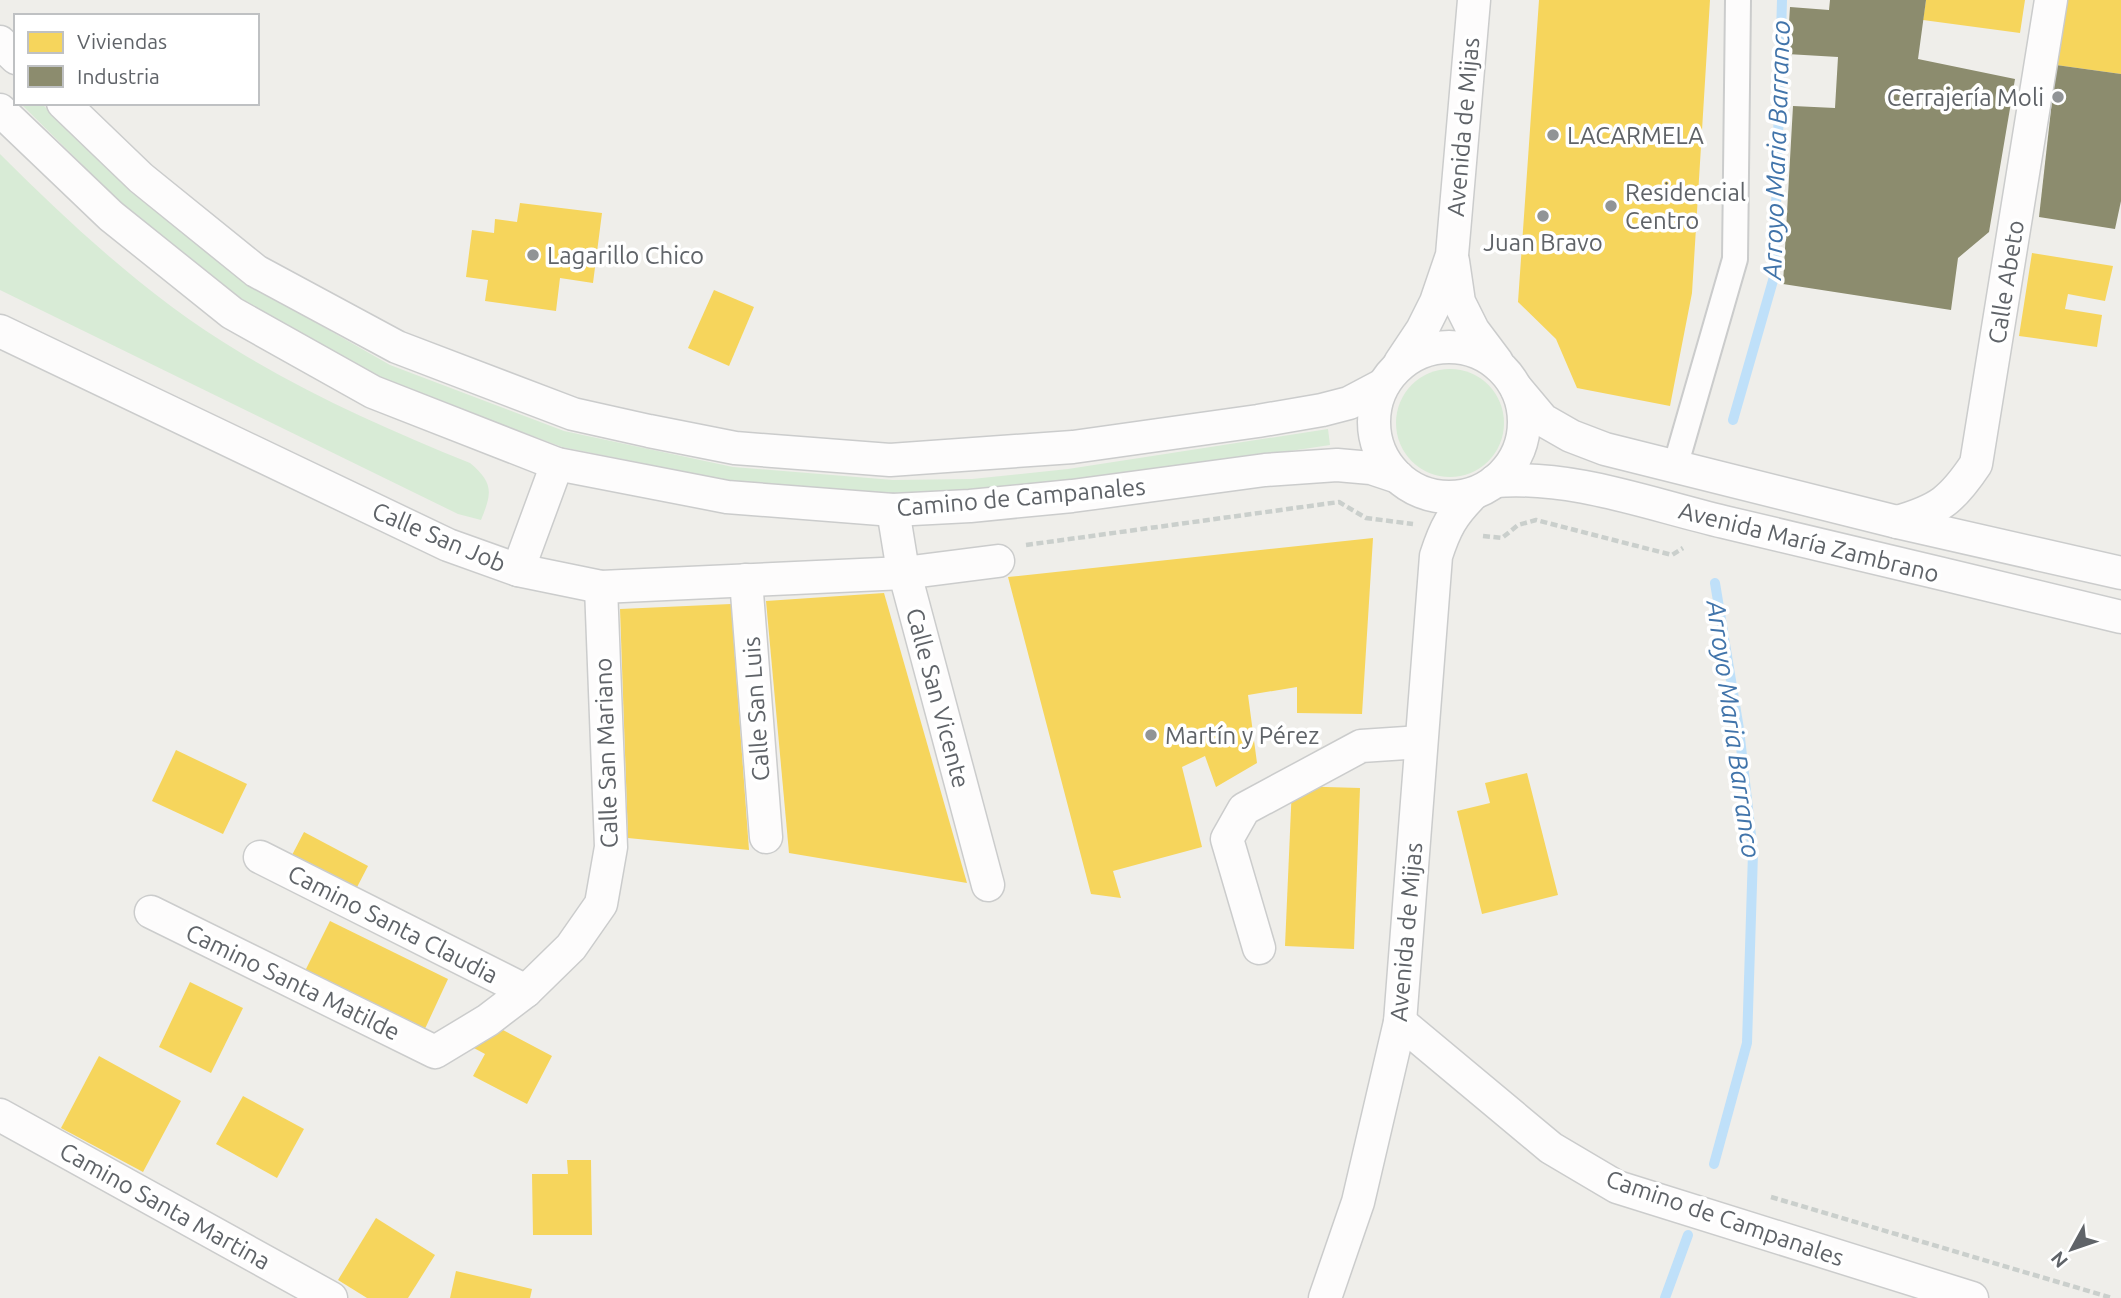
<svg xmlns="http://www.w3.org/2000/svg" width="2121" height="1298" font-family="Ubuntu,sans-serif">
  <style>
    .green { fill: #d8ebd6 }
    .homes { fill: #f6d55c }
    .industry { fill: #8c8c6e }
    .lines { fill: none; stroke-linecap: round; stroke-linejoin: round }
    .stream { stroke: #bfe0f9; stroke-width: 10 }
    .pedestrian-casing { stroke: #cbcccc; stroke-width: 28 }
    .minor-casing { stroke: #cbcccc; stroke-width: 35 }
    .path { stroke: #cacfcc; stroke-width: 4.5; stroke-dasharray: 7 3.5; stroke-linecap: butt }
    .pedestrian { stroke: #fdfcfc; stroke-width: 24 }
    .minor { stroke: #fdfcfc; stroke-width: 32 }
    .poi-dot { fill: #919496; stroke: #fff; stroke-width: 2.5 }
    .labels { text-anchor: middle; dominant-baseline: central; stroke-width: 7; stroke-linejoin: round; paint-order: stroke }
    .poi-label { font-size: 24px; fill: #5f6368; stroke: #fff; text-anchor: start }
    .street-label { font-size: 24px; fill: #5f6368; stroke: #fff }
    .water-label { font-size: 26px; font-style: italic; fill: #4174aa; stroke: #fff }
  </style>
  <rect width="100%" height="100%" fill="#efeeea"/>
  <!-- green -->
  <g class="green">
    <path d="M20 103H41L131 192 252 286 390 365 564 431 733 467 893 480 972 479 1068 469 1328 429 1330 445 1070 484 974 494 891 493 731 481 562 447 383 380 243 300 121 203Z"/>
    <path d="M0 154C73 227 152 300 241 353 314 397 391 431 470 463 494 483 492 493 481 520L458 514 0 290Z"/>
    <circle cx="1450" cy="423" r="54"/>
  </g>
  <!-- homes -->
  <g class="homes">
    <path d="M1539 0H1710L1692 293 1670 406 1577 388 1556 339 1518 302Z"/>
    <path d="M1926 0H2025L2020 33 1923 20Z"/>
    <path d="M2067 0H2121V74L2056 65Z"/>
    <path d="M520 203 602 213 593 283 560 278 556 311 485 301 488 280 466 277 472 230 494 233 495 219 517 222Z"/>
    <path d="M2032 253 2113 266 2105 301 2068 294 2065 309 2102 315 2097 347 2019 336Z"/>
    <path d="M714 290 754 307 729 366 688 348Z"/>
    <path d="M1373 538 1362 714 1297 713V687L1248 695 1257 763 1216 787 1205 756 1182 767 1202 847 1113 871 1121 898 1091 894 1008 577Z"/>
    <path d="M884 593 967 883 789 853 766 601Z"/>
    <path d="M731 604 749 850 628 838 620 609Z"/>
    <path d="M176 750 247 784 223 834 152 801Z"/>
    <path d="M1527 773 1558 895 1482 914 1457 811 1490 803 1485 783Z"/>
    <path d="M1292 786 1360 788 1354 949 1285 946Z"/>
    <path d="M304 832 368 866 355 891 291 857Z"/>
    <path d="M330 921 448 979 423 1033 303 975Z"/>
    <path d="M190 982 243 1008 211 1073 159 1047Z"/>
    <path d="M503 1030 552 1056 527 1104 473 1076 485 1054 472 1047Z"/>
    <path d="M99 1056 181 1101 143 1172 61 1128Z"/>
    <path d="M243 1096 304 1129 277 1178 216 1144Z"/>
    <path d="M567 1160H591L592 1235H533L532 1174H568Z"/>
    <path d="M376 1218 435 1255 408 1298H367L338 1280Z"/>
    <path d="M456 1271 532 1289 530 1298H450Z"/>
  </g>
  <!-- industry -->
  <g class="industry">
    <path d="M1830 0H1926L1918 59 2015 79 1989 232 1958 258 1951 310 1783 284 1793 106 1835 108 1838 57 1787 54 1790 7 1829 10Z"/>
    <path d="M2056 65 2121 74V201L2115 229 2039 217Z"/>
  </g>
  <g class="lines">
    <!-- stream -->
    <g class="stream">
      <path d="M1733 420 1774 277 1782 0"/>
      <path d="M1714 1164 1747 1043 1753 853 1739 729 1715 583"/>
      <path d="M1665 1298 1688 1235"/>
    </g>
    <!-- pedestrian casing -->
    <g class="pedestrian-casing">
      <path id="pedestrian" d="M1675 467 1735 259 1738 0"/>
    </g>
    <!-- minor casing -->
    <g class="minor-casing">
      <g id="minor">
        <path d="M0 42 16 58"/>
        <path d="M63 103 141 178 256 271 397 347 573 414 649 431 735 448 890 460 1073 447 1258 421 1322 410 1349 403 1383 385"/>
        <path d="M0 110 111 216 232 313 373 392 557 464 727 497 893 510 970 506 1072 496 1265 470 1337 465 1371 468 1398 477"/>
        <path d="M1453 261 1459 302 1473 330 1497 362"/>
        <path d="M0 331 448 545 518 570 601 587 904 573 998 561"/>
        <circle cx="1449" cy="422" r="75"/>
        <path d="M1400 363 1422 330 1436 302 1452 255 1474 0"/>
        <path d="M1517 389 1543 420 1571 436 1605 449 1897 522 2121 573"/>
        <path d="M1495 481C1574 475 1648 504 1724 522 1856 553 1989 585 2121 617"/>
        <path d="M893 510 901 559 988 885"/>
        <path d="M1897 522C1939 510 1952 500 1976 464L2051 0"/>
        <path d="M518 570 557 464"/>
        <path d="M746 580 766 837"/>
        <path d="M260 857 526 991"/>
        <path d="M151 912 435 1052 488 1020 526 991 571 947 601 904 611 847 601 587"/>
        <path d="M1259 948 1227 839 1244 809 1361 746 1421 742"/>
        <path d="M1400 1022 1551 1148 1617 1187 1972 1298"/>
        <path d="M0 1115 331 1298"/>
        <path d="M1325 1298 1358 1202 1400 1022 1436 556C1445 528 1452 515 1473 494"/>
      </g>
    </g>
    <!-- path -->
    <g class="path">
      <path d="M1483 536 1502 538 1518 525 1536 520 1672 555 1683 548"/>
      <path d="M1026 545 1339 502 1366 518 1413 524"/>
      <path d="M1771 1197 2112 1298"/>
    </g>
    <!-- pedestrian -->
    <use href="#pedestrian" class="pedestrian"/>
    <!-- minor -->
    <use href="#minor" class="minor"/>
  </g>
  <!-- markers -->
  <g class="poi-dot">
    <circle cx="2058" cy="97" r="7"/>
    <circle cx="1553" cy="135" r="7"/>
    <circle cx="1611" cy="206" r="7"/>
    <circle cx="1543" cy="216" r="7"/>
    <circle cx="533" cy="255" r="7"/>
    <circle cx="1151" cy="735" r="7"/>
  </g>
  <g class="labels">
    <!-- poi labels -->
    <g class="poi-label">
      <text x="2044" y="97" text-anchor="end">Cerrajería Moli</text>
      <text x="1567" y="135">LACARMELA</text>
      <text x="1625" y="192">Residencial<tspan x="1625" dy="28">Centro</tspan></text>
      <text x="1543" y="242" text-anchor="middle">Juan Bravo</text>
      <text x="547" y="255">Lagarillo Chico</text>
      <text x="1165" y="735">Martín y Pérez</text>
    </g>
    <!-- street labels -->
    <g class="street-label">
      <text transform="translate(1463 127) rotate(-85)">Avenida de Mijas</text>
      <text transform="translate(2006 282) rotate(-81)">Calle Abeto</text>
      <text transform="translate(1021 497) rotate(-5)">Camino de Campanales</text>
      <text transform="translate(439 537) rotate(23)">Calle San Job</text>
      <text transform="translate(1809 542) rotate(14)">Avenida María Zambrano</text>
      <text transform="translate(938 698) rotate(75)">Calle San Vicente</text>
      <text transform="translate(756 709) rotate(-94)">Calle San Luis</text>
      <text transform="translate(606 753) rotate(-92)">Calle San Mariano</text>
      <text transform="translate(393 924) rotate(27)">Camino Santa Claudia</text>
      <text transform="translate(1406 932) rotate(-85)">Avenida de Mijas</text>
      <text transform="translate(293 982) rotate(26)">Camino Santa Matilde</text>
      <text transform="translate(165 1206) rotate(29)">Camino Santa Martina</text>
      <text transform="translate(1725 1218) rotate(19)">Camino de Campanales</text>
    </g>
    <!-- water labels -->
    <g class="water-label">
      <text transform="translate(1776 150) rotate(-88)">Arroyo Maria Barranco</text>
      <text transform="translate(1734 729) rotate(82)">Arroyo Maria Barranco</text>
    </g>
  </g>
  <!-- legend -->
  <rect x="14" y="14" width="245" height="91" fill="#ffffff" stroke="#bfc1c3" stroke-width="2"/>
  <rect x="28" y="32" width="35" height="21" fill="#f6d55c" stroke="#bfc1c3" stroke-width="2"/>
  <text x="77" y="49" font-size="21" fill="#5f6368">Viviendas</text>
  <rect x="28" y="66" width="35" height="21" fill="#8c8c6e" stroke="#bfc1c3" stroke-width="2"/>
  <text x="77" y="84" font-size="21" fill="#5f6368">Industria</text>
  <!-- north arrow -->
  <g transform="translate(2072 1249) rotate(230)" stroke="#ffffff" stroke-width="5" paint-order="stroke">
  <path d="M0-5L12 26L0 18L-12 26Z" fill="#5f6368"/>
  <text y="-10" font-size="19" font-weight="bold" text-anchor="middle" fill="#5f6368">N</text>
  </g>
</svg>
